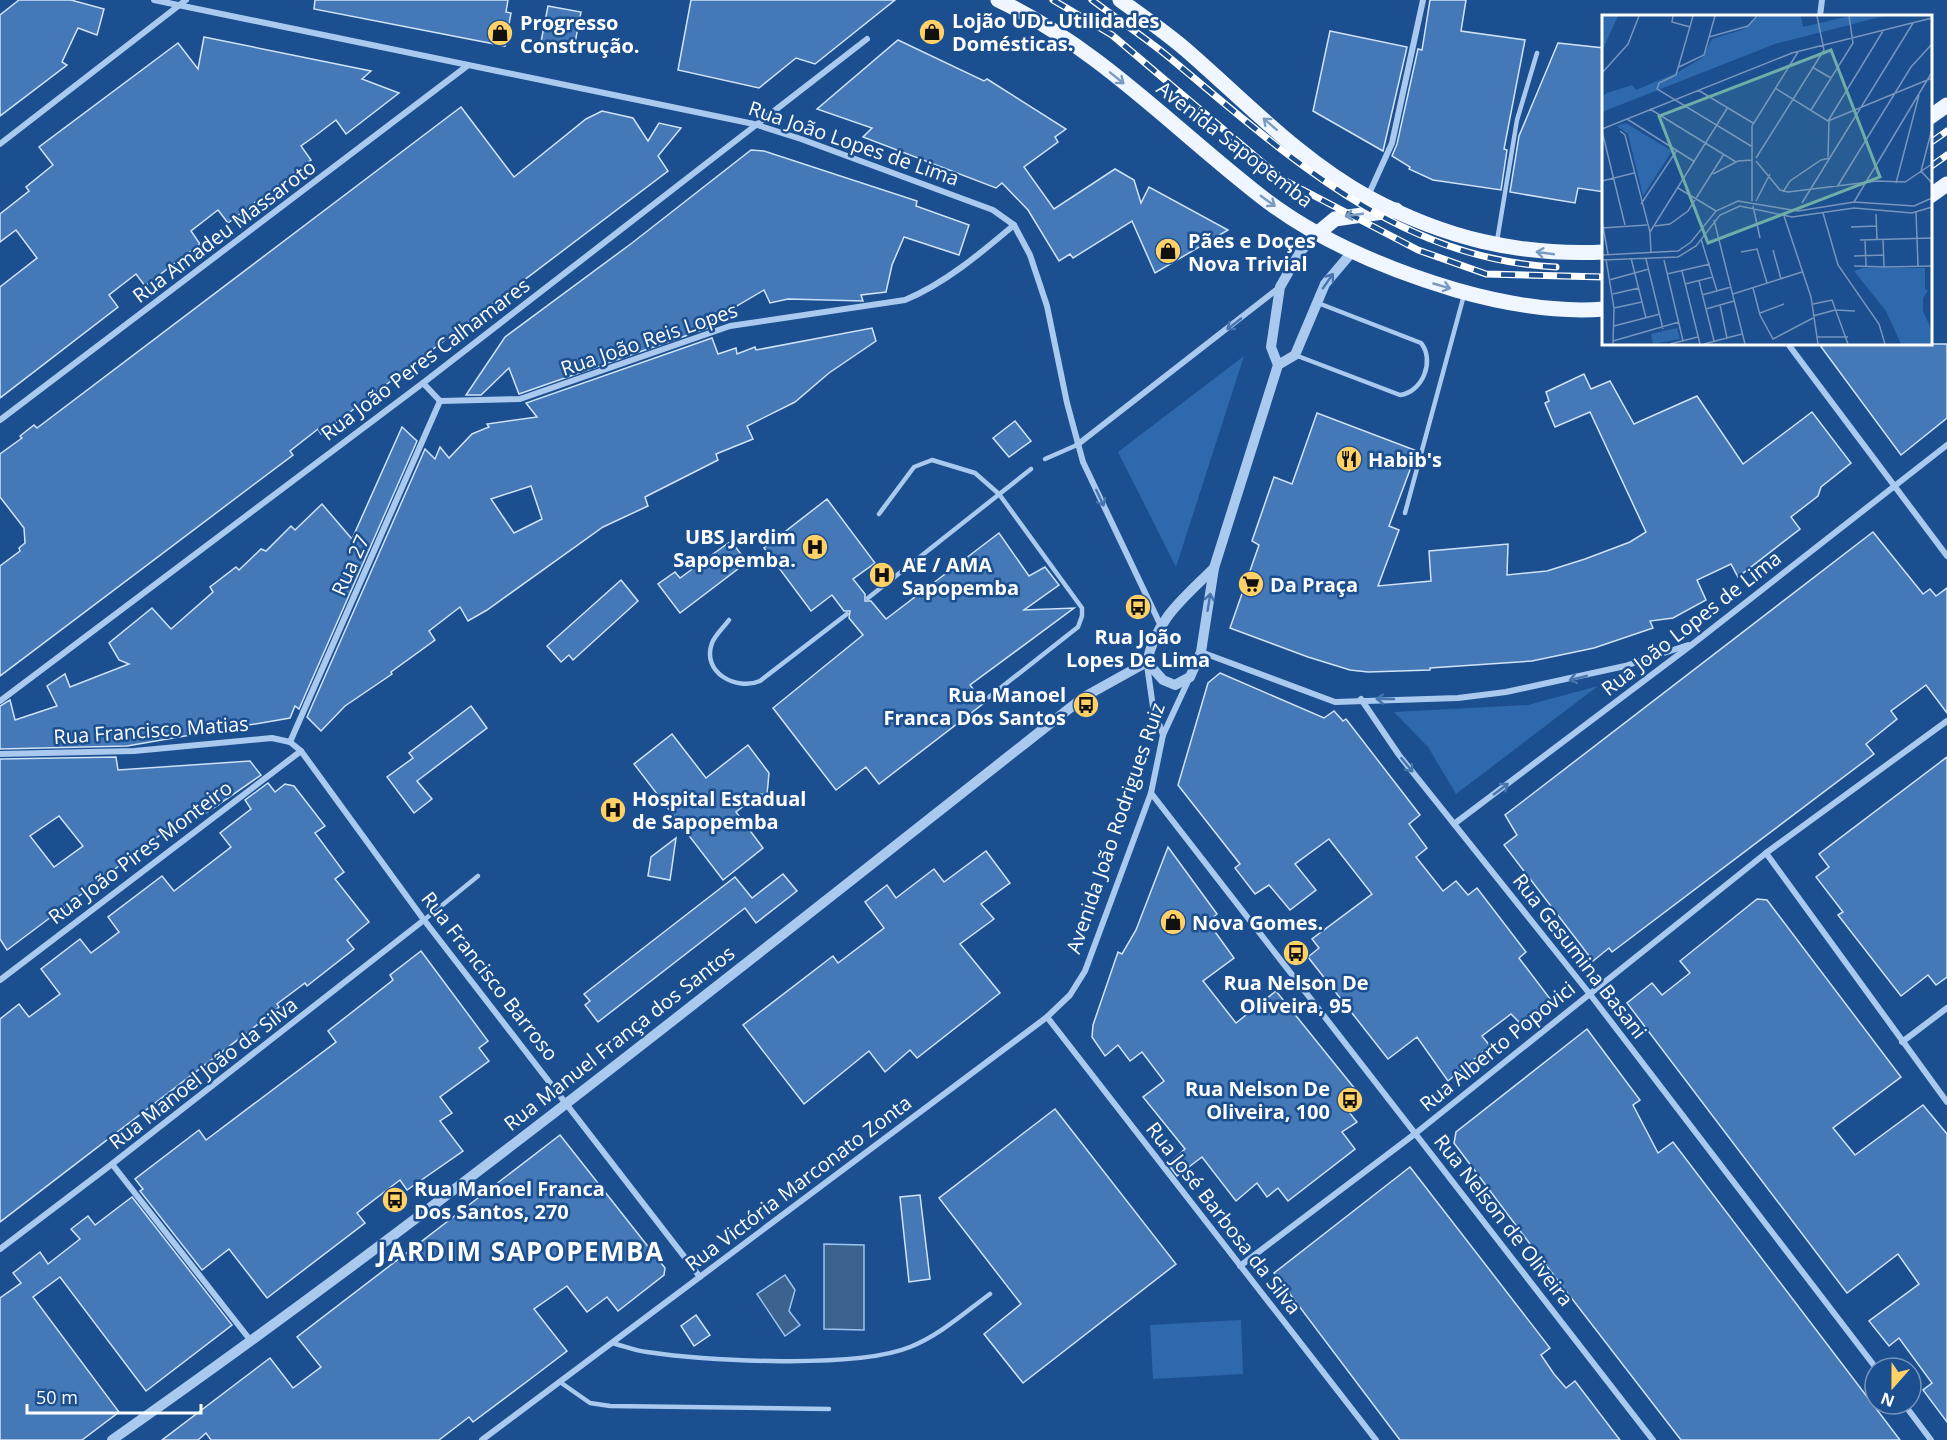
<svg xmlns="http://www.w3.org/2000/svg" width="1947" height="1440" font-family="'Open Sans',sans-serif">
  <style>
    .green { fill: #2e69ad }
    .water { fill: #3c6290; stroke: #9cc4f0; stroke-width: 1.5 }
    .building { fill: #4478b7; stroke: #cfe3fa; stroke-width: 1.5; fill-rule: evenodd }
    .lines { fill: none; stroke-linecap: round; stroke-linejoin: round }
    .service { stroke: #a9c9ee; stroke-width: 4.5 }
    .minor { stroke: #a9c9ee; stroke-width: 6 }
    .tertiary { stroke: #a9c9ee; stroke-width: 10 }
    .primary { stroke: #f0f6ff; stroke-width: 15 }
    .rail-casing { stroke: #fff; stroke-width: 7 }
    .rail { stroke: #1b4f8f; stroke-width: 4.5; stroke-dasharray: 14; stroke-linecap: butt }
    .oneway { stroke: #7b9ac1 }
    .oneway2 { stroke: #4674ac }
    .labels { text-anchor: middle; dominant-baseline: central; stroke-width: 5; stroke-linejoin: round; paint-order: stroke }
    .poi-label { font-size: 20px; font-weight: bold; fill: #fff; stroke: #1b4f8f; text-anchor: start }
    .street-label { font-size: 20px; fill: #fff; stroke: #1b4f8f }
    .district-label { font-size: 26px; font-weight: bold; letter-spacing: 1.5px; fill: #fff; stroke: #1b4f8f }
    .inset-road { fill: none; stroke: #7695bc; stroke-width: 1.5 }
    .view { fill: #6fada8; fill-opacity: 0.15; stroke: #6fada8; stroke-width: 3 }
    .inset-edge { fill: none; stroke: #fff; stroke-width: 3 }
  </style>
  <rect width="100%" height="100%" fill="#1b4f8f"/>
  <!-- green -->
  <g class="green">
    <path d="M1244 356 1176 567 1118 452Z"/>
    <path d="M1598 686 1456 794 1428 747 1394 712 1528 705Z"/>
    <path d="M1241 1320 1243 1374 1153 1379 1150 1325Z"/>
  </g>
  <!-- water -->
  <g class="water">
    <path d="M824 1244 864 1245V1330L824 1329Z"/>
    <path d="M785 1275 795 1290 789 1311 800 1325 785 1336 757 1294Z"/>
  </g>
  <!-- building -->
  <g class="building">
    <path d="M19 0H71L104 9 97 35 78 28 62 62 67 65 0 116V15Z"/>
    <path d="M315 0H508L506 12 511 13 505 46 314 9Z"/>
    <path d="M691 0H895L815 64 796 58 759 88 678 70Z"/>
    <path d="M1430 0H1466L1461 31 1525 40 1504 149 1507 150 1501 190 1433 180 1409 169 1410 167 1392 156 1397 144 1418 49 1422 50Z"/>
    <path d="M548 6 581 12 574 48 541 42Z"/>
    <path d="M1330 31 1407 47 1383 151 1313 111Z"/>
    <path d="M204 37 371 71 362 79 399 93 346 134 336 120 315 136 301 146 311 160 228 223 218 210 191 231 200 244 145 286 136 274 109 295 118 307 0 398V287L37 258 16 230 0 242V214L29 191 26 187 53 165 39 147 178 43 198 69Z"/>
    <path d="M898 40 984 81 987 79 1066 129 1055 137 1058 142 1024 167 1054 209 1115 169 1134 180 1141 203 1149 187 1228 230 1155 273 1132 221 1073 258 1070 254 1059 261 1028 210 1002 183 996 188 863 137 872 128 817 109Z"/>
    <path d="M1558 43 1604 48V192L1578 188 1575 203 1510 192 1519 136Z"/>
    <path d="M461 107 514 177 586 119 602 111 633 118 648 141 659 123 681 128 658 156 668 171 321 434 318 429 290 451 293 455 0 676V566L20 551 19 548 25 543 24 528 0 497V454L22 438 20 436 34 425 37 428Z"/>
    <path d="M751 150 764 151 917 201 916 206 969 225 959 255 904 237 892 265 886 292 861 295 863 301 788 299 770 303 764 290 706 324 708 328 519 394 509 368 481 395H466L505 337 632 243Z"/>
    <path d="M872 328 876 341 829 373 795 402 747 426 753 439 716 454 718 460 645 497 648 506 603 527 487 610 468 621 460 607 429 631 435 640 391 672 392 674 345 706 321 731 307 717 425 449 435 459 440 447 449 458 472 434 489 427 487 424 537 417 526 403 712 338 718 354 736 348 737 354 755 347 756 350ZM531 486 542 519 514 533 491 499Z"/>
    <path d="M1819 344H1947V418L1901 455Z"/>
    <path d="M1584 374 1591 389 1610 381 1634 424 1697 396 1743 464 1812 412 1851 463 1821 487 1818 496 1791 517 1800 529 1738 577 1731 564 1697 580 1706 600 1673 618 1650 621 1653 628 1594 648 1532 661 1430 668V670L1368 672 1350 670 1308 657 1230 628 1259 545 1252 541 1274 477 1292 484 1317 413 1417 451 1389 526 1399 530 1378 586 1431 581 1429 551 1508 544 1507 575 1547 571 1585 559 1630 542 1646 532 1590 412 1555 427 1545 403 1549 401 1546 392Z"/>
    <path d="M1015 421 1031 441 1009 457 993 438Z"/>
    <path d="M402 427 417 441 299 709 295 706 290 718 127 746 0 749V706L10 700 15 720 57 706 47 686 65 674 70 687 129 664 119 660 109 643 152 608 171 629 213 592 210 587 236 567 239 570 261 549 266 551 291 526 295 530 322 504 352 539Z"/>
    <path d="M827 499 875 563 853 579 865 594V601H871L886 619 999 533 1029 576 1045 567 1059 585 1024 610 1074 608 970 685 984 703 879 784 866 767 836 790 773 708 863 635 849 618 850 611H844L832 595 811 611 764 548Z"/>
    <path d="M1873 532 1923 594 1930 589 1936 596 1947 588V713L1926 685 1891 711 1897 719 1866 744 1874 754 1612 952 1609 948 1593 961 1504 845 1517 835 1505 815Z"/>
    <path d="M731 541 747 562 680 613 658 584 675 572 680 578Z"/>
    <path d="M621 580 638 601 573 660 569 655 561 662 547 646Z"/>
    <path d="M1220 673 1324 718 1334 711 1343 721 1346 719 1420 815 1409 824 1427 848 1416 857 1443 891 1456 881 1468 895 1477 888 1526 952 1519 958 1551 1000 1520 1023 1511 1014 1482 1036 1490 1046 1448 1081 1417 1037 1388 1059 1308 957 1319 948 1312 939 1372 894 1329 839 1295 864 1316 890 1290 910 1269 885 1255 894 1235 868 1240 864 1178 785 1208 683Z"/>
    <path d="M471 706 487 728 417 781 432 799 414 813 387 777 413 758 409 753Z"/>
    <path d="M672 734 706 778 748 745 769 773 767 795 759 794 736 812 763 848 723 880 634 764Z"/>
    <path d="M116 757 118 770 250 761 261 775 205 814 199 806 7 950 0 939V759ZM59 816 83 846 54 867 30 836Z"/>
    <path d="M1947 757V977L1936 985 1928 975 1901 996 1838 915 1843 912 1816 877 1829 867 1819 854Z"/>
    <path d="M268 783 275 792 285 784 294 786 325 826 315 833 344 872 335 879 369 922 347 940 354 949 307 986 305 983 277 1004 279 1007 270 1015 0 1222V1019L19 1004 29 1017 60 994 41 969 80 939 91 953 119 932 108 917 162 876 174 891 231 847 220 833 251 809 245 800Z"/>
    <path d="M676 838 670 880 648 876 651 857Z"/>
    <path d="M1168 847 1217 914 1208 922 1234 958 1203 981 1236 1023 1276 991 1355 1089 1341 1102 1357 1122 1342 1132 1355 1149 1288 1201 1278 1188 1267 1197 1257 1183 1236 1201 1202 1157 1177 1176 1168 1164 1185 1149 1143 1097 1164 1081 1142 1052 1130 1061 1118 1045 1105 1056 1092 1037 1093 1025 1118 952 1122 954 1136 930Z"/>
    <path d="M986 851 1010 883 981 904 994 919 960 944 1000 993 917 1058 910 1050 885 1072 869 1051 804 1104 743 1025 833 956 838 963 884 928 865 902 887 885 896 898 934 869 944 882Z"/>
    <path d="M783 874 797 891 756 923 745 908 598 1022 585 1005 590 1001 584 994 735 877 752 898Z"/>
    <path d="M1757 899 1767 900 1901 1077 1833 1128 1855 1155 1923 1105 1947 1134V1422L1923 1390 1932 1383 1899 1338 1889 1346 1869 1321 1919 1284 1898 1254 1847 1293 1627 1003 1652 983 1662 995 1690 973 1680 961Z"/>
    <path d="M421 951 488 1041 479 1048 489 1061 440 1097 452 1113 440 1121 463 1151 407 1190 400 1180 357 1213 365 1223 267 1298 229 1249 202 1270 140 1191 143 1189 135 1179 199 1130 206 1140 336 1042 328 1031 393 980 390 975Z"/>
    <path d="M1587 1029 1640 1100 1633 1105 1658 1153 1673 1142 1900 1440H1681L1539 1256 1454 1143 1456 1132Z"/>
    <path d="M1055 1109 1176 1264 1023 1383 984 1334 1021 1304 939 1198Z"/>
    <path d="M560 1135 665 1268 664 1275 618 1311 607 1297 587 1312 567 1286 534 1309 567 1351 529 1380 473 1422 469 1417 439 1440H211L206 1433 198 1440H162L270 1358 293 1388 321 1367 297 1337Z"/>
    <path d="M1410 1167 1550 1348 1541 1355 1554 1374 1566 1388 1575 1381 1620 1440H1400L1274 1273Z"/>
    <path d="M920 1195 930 1279 909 1282 900 1197Z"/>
    <path d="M132 1197 232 1325 146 1391 60 1277 33 1297 119 1412 82 1440H0V1298L21 1283 13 1273 40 1252 48 1264 80 1239 71 1229 88 1216 95 1225Z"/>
    <path d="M696 1315 710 1335 694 1346 681 1326Z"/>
  </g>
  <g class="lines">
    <!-- service -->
    <g class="service">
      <path d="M1497 241 1517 120 1537 53"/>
      <path d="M1295 355 1400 395C1423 392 1435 360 1421 343L1318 303"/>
      <path d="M1045 459 1077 445"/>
      <path d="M1405 513 1464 295"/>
      <path d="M879 514 914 467 932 460 975 473 999 494 1082 608V616L1078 627 989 697"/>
      <path d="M868 598 1031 469"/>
      <path d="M729 620C724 627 715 635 712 643 701 673 737 691 760 681L847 614"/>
      <path d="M424 920 478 876"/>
      <path d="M612 1343C624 1346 636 1351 647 1352 708 1361 856 1369 910 1347 940 1335 964 1313 990 1294"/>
      <path d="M560 1382 590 1403 610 1406 829 1409"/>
    </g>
    <!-- minor -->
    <g class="minor">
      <path d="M154 0 754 124 801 139 993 210 1014 225 1030 255 1047 306 1067 403 1083 462 1160 624"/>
      <path d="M1820 16 1822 0"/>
      <path d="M0 144 186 0"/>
      <path d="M1368 196 1392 143 1423 0"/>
      <path d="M1788 344 1947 556"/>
      <path d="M423 383 440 401 520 399 730 326 905 300C944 284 981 253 1014 225"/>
      <path d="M0 420 467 66"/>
      <path d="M1077 445 1280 287"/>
      <path d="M1201 652 1335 702 1458 698 1506 692 1625 666 1688 645"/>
      <path d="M1147 665 1153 707 1163 735"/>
      <path d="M1361 699 1399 755 1589 993 1876 1368"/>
      <path d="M0 701 423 383 867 39"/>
      <path d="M290 742 440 401"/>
      <path d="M0 754 134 751 272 738 290 742 301 751 424 920 700 1277"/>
      <path d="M1151 793 1653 1440"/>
      <path d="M1454 824 1694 643 1947 445"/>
      <path d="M1766 853 1947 1102"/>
      <path d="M0 980 301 751"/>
      <path d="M1047 1017 1376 1440"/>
      <path d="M1902 1042 1947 1008"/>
      <path d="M112 1164 251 1341"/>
      <path d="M0 1249 112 1164 424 920"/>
      <path d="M1240 1266 1416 1133 1766 853 1947 721"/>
      <path d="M1904 1404 1931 1440"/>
      <path d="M482 1440 1047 1017 1070 995 1085 971 1151 793 1163 735 1189 679"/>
    </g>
    <!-- tertiary -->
    <g class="tertiary">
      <path d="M1278 365 1295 355 1325 284 1352 252"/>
      <path d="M1147 662 1163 680 1175 685 1190 677 1201 652 1214 568 1278 365 1271 347 1280 287 1300 252 1318 233"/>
      <path d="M1147 662C1156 619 1184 598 1214 568"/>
      <path d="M112 1440C446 1206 763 949 1084 697L1147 662"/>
    </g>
    <!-- primary -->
    <g class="primary">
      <path d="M998 0C1100 48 1179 134 1267 201 1323 243 1389 270 1456 290 1502 303 1555 313 1604 309"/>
      <path d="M1120 0C1142 16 1165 32 1185 49 1244 100 1300 160 1368 197 1444 238 1518 256 1604 252"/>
      <path d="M1930 117 1947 105"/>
      <path d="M1930 196 1947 184"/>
      <path d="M1318 233 1335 219 1396 210"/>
    </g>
    <!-- rail casing -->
    <g class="rail-casing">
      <g id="rail">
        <path d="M1053 0 1112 35 1282 179 1418 250 1486 274 1604 277"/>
        <path d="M1092 0C1116 18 1141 35 1165 54 1283 151 1394 259 1556 267"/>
        <path d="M1930 143 1947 131"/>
        <path d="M1930 167 1947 155"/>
      </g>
    </g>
    <!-- rail -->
    <use href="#rail" class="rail"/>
  </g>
  <!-- one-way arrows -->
  <defs><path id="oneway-shaft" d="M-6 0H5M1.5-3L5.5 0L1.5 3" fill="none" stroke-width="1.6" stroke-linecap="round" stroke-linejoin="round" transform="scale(1.5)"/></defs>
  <g class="oneway">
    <use href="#oneway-shaft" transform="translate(1117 78) rotate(39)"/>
    <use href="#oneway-shaft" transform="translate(1270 124) rotate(-139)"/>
    <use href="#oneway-shaft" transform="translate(1268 201) rotate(36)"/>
    <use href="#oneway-shaft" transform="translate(1354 215) rotate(172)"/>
    <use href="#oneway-shaft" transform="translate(1545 253) rotate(-172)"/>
    <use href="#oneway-shaft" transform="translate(1442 286) rotate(16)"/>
  </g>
  <g class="oneway2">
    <use href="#oneway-shaft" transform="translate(1328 281) rotate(-55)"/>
    <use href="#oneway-shaft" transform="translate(1234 324) rotate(142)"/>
    <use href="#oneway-shaft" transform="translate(1100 498) rotate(65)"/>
    <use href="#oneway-shaft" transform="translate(1209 602) rotate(-81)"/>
    <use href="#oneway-shaft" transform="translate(1578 678) rotate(166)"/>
    <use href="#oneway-shaft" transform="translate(1385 699) rotate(180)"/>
    <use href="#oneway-shaft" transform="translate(1407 765) rotate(51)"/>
    <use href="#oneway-shaft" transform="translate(1501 789) rotate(-37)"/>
  </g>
  <!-- icons -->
  <defs>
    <g id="shop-disc" transform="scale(1.35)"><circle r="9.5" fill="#ffd166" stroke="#1b4f8f"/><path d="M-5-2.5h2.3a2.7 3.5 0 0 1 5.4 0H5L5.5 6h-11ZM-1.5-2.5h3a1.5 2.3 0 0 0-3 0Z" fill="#111"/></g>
    <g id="restaurant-disc" transform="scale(1.35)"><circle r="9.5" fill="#ffd166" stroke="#1b4f8f"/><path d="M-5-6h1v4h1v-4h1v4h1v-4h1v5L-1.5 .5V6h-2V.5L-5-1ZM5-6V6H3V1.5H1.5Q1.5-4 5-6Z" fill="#111"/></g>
    <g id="hospital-disc" transform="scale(1.35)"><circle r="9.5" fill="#ffd166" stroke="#1b4f8f"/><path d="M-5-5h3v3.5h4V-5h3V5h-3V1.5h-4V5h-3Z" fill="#111"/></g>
    <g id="supermarket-disc" transform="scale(1.35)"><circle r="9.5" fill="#ffd166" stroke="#1b4f8f"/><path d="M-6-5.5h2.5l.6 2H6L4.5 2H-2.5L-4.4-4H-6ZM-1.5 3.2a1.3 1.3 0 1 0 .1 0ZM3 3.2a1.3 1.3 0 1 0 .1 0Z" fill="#111"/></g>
    <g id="bus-disc" transform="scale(1.35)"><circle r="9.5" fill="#ffd166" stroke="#1b4f8f"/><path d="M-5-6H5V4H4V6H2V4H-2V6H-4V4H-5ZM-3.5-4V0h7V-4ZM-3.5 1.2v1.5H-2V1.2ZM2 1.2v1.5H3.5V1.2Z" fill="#111"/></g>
  </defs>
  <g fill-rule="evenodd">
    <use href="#shop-disc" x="932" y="32"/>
    <use href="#shop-disc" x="500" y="33"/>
    <use href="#shop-disc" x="1168" y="251"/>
    <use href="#restaurant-disc" x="1349" y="459"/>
    <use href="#hospital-disc" x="815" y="547"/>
    <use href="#hospital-disc" x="882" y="575"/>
    <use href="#supermarket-disc" x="1251" y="584"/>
    <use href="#bus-disc" x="1138" y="607"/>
    <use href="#bus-disc" x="1086" y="705"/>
    <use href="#hospital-disc" x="613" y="810"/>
    <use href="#shop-disc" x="1173" y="922"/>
    <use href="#bus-disc" x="1296" y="953"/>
    <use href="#bus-disc" x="1350" y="1100"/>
    <use href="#bus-disc" x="395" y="1200"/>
  </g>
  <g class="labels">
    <!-- poi labels -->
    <g class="poi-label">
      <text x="952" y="20">Lojão UD - Utilidades<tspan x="952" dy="23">Domésticas.</tspan></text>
      <text x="520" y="22">Progresso<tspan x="520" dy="23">Construção.</tspan></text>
      <text x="1188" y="240">Pães e Doçes<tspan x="1188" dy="23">Nova Trivial</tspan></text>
      <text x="1368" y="459">Habib's</text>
      <text x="796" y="536" text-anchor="end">UBS Jardim<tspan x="796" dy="23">Sapopemba.</tspan></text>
      <text x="902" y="564">AE / AMA<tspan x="902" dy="23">Sapopemba</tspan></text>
      <text x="1270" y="584">Da Praça</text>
      <text x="1138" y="636" text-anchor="middle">Rua João<tspan x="1138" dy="23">Lopes De Lima</tspan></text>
      <text x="1066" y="694" text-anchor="end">Rua Manoel<tspan x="1066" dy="23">Franca Dos Santos</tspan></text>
      <text x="632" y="798">Hospital Estadual<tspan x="632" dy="23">de Sapopemba</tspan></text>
      <text x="1192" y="922">Nova Gomes.</text>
      <text x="1296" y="982" text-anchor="middle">Rua Nelson De<tspan x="1296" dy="23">Oliveira, 95</tspan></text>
      <text x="1330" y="1088" text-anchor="end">Rua Nelson De<tspan x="1330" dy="23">Oliveira, 100</tspan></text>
      <text x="414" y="1188">Rua Manoel Franca<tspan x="414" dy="23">Dos Santos, 270</tspan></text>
    </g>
    <!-- street labels -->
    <g class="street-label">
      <text transform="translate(854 143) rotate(19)">Rua João Lopes de Lima</text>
      <text transform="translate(1235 144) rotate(38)">Avenida Sapopemba</text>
      <text transform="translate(224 231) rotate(-37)">Rua Amadeu Massaroto</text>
      <text transform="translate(649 339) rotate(-19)">Rua João Reis Lopes</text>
      <text transform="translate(425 359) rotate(-37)">Rua João Peres Calhamares</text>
      <text transform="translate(350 565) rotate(-66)">Rua 27</text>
      <text transform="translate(1691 623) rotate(-38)">Rua João Lopes de Lima</text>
      <text transform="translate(151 730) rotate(-4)">Rua Francisco Matias</text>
      <text transform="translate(1115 828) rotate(-71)">Avenida João Rodrigues Ruiz</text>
      <text transform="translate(140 852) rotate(-37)">Rua João Pires Monteiro</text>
      <text transform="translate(1580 956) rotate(52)">Rua Gesumina Basani</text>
      <text transform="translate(490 976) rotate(52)">Rua Francisco Barroso</text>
      <text transform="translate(619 1038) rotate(-38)">Rua Manuel França dos Santos</text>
      <text transform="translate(1497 1046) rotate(-39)">Rua Alberto Popovici</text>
      <text transform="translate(203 1073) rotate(-38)">Rua Manoel João da Silva</text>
      <text transform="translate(798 1183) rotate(-37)">Rua Victória Marconato Zonta</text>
      <text transform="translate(1224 1218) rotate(52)">Rua José Barbosa da Silva</text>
      <text transform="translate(1504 1220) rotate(52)">Rua Nelson de Oliveira</text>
    </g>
    <!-- district labels -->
    <g class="district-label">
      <text x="521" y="1251">JARDIM SAPOPEMBA</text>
    </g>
  </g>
  <!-- overview -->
  <g transform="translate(1602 15)">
    <rect width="330" height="330" fill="#1b4f8f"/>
    <path d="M0 1H16L0 36ZM157 1H199L201 12 247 1H282L173 29 0 97V82L5 78 30 70 34 75 76 57 100 43 110 24 142 14ZM24 108 70 136 41 181 26 119 15 111ZM261 253H323V274L326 276 321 283V296L330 316V329H299L284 296 252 256ZM75 313 78 324 51 329 49 319Z" fill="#2e69ad"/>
    <path class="inset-road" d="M71 1 70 7 88 12M91 1 74 60 57 68 55 74 149 131M107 22 146 11 155 1M77 52 102 40 113 1M210 52 229 63M0 58 26 29 37 1M173 73 226 106M96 75 151 108M48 94 134 147M209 95 251 28 247 1M25 104 93 147M226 106 330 63M226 106 281 16M0 114 190 38 330 3M330 114 319 156 330 168M0 116 23 210M18 116 23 120 48 217 49 238M226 142 227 106M154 143 222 35 215 1M154 146 178 175 186 177 275 166 303 167 330 149M111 159 136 146 150 145M0 166 32 158M294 168 317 80M235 172 309 52 330 29M76 173 114 196M181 177 188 166 219 145 228 143M150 186V111L196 37M154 186 168 159M252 187 330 57M200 188 311 8M39 189 75 135M151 191 158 223M314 197 316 251M221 198 236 250 277 309 283 329M274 199 275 224M182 201 209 282 216 329M112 205 143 329M0 206 6 239M53 211 68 209 86 196 122 139M249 212 275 211M0 213 45 210M48 217 126 92M99 224 115 276M281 224 282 252 330 251M258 225 330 223M263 225 264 251M171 235 179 264M139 237 155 234 165 268M0 240 76 236 89 227 114 196 136 186 196 196 252 187 312 191 330 183M252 241 282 240M29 243 44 303M4 244 12 293 11 329M44 244 61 314M0 245 76 242 94 231 118 200 138 191 190 202 252 193 310 198 330 192M62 245 81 326M252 251 282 252M80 256 98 329M65 259 108 249M7 265 47 254M97 266 112 326M83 269 111 262M151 273 158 300 171 324 211 303M11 279 37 273M131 279 200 257M100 280 129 272M211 289 230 285 246 329M118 290 125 323M12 293 40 287M104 294 132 286M158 298 182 289M211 301 233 295 253 296M12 311 58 299M215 322H246M11 326 77 307M68 329 96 322M102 329 140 319"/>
    <path class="view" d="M229 35 278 162 106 228 57 101Z"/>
    <rect width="330" height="330" class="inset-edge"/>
  </g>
  <!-- north arrow -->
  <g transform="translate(1893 1386) rotate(201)"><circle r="28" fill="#1b4f8f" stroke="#7695bc" stroke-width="1.5"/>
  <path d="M0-4.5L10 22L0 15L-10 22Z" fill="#ffd166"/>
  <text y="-9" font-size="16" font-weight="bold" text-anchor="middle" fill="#ffffff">N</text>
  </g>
  <!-- scale -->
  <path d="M27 1404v9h174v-9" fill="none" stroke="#ffffff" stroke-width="3"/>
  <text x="36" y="1404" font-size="18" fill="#ffffff" stroke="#1b4f8f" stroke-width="4.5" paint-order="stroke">50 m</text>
</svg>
